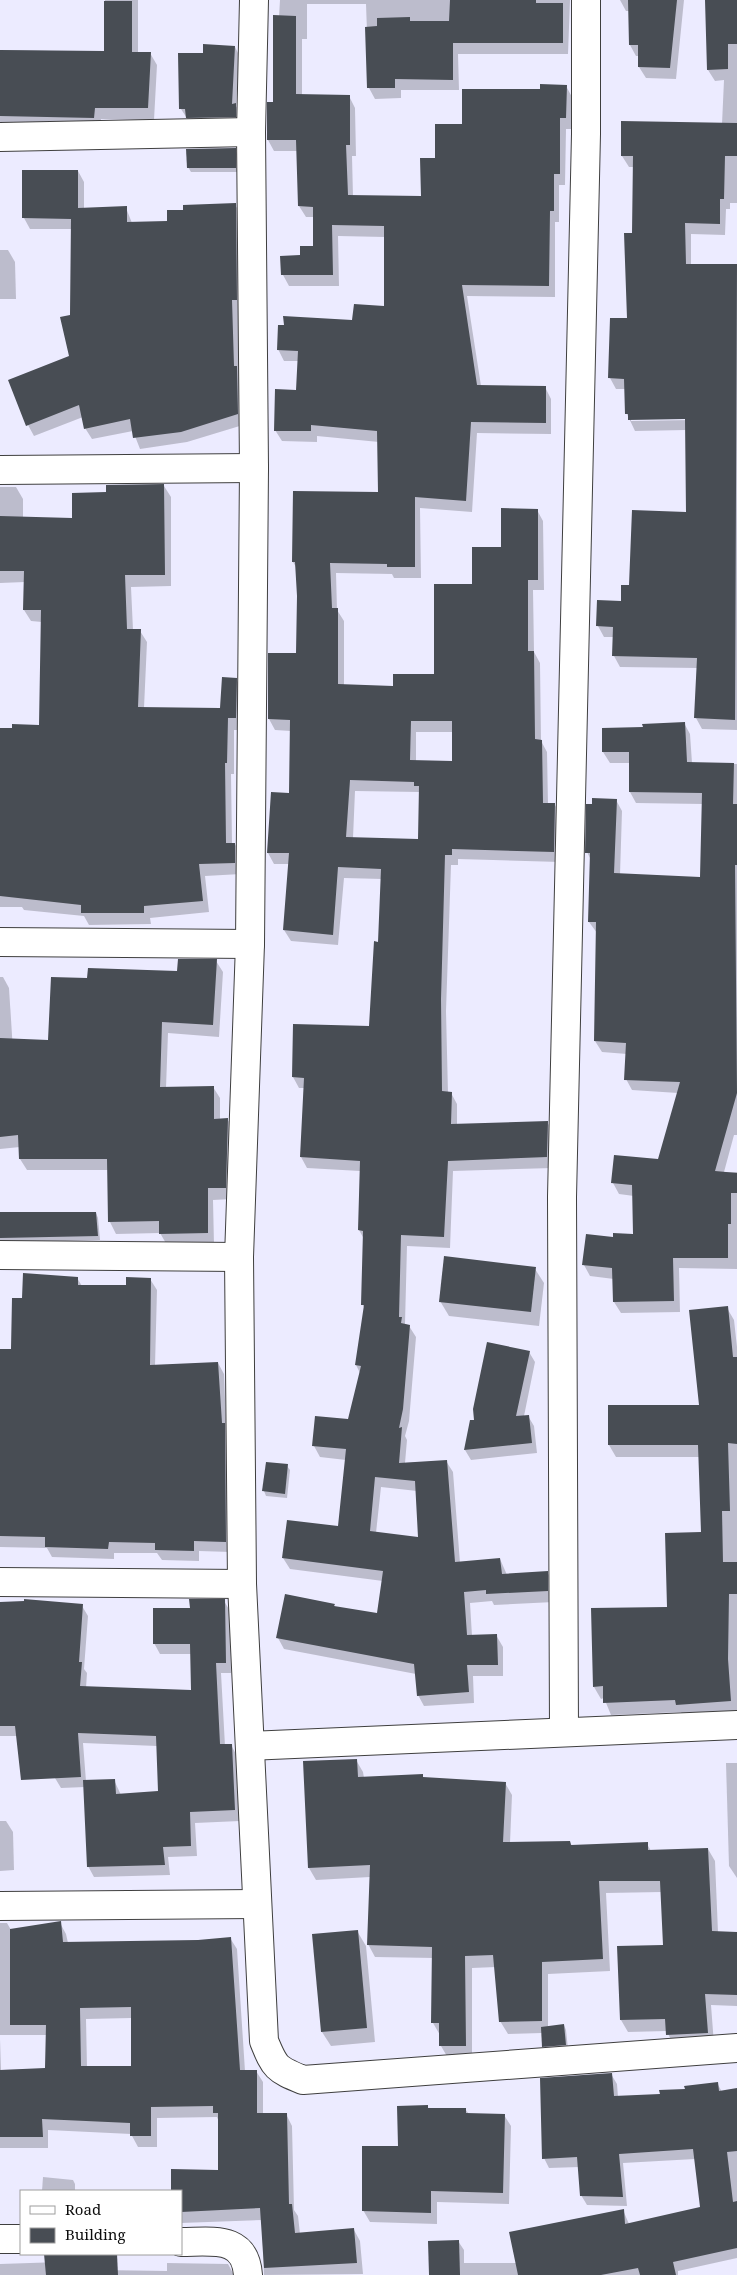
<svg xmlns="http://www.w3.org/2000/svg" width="737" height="2275" font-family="'Noto Serif',serif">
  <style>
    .shadow { fill: #0003; fill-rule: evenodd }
    .building { fill: #484d54; fill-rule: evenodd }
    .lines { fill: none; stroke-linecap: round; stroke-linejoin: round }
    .street-casing { stroke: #3f3f3f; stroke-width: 30 }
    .street { stroke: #fff; stroke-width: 28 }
  </style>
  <rect width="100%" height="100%" fill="#ecebff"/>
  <!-- shadow -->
  <g class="shadow">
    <path d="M105 0H138V53H150L157 65 154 120 101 119 100 129 0 127V50L105 52Z"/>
    <path d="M280 0H570L568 54H458L459 90H401V98L375 99 369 88 366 4H307V39H302V96H349L355 108 356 156H352L353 197 422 198 436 159 463 125 541 90 566 86 572 97V129H566L565 185H559V222H555V297L467 296 481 386 545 387 551 399V434L477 433 472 512 420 508 421 578H394L392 574 336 573 337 610 344 621V686L395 688 436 675 474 586 502 548 537 510 543 521 544 590H533L534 652 540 663 541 741 547 752 548 804 555 805 561 816 560 862 458 859V865H451L446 1011 448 1093H451L457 1104V1125L547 1122 554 1133 553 1168 453 1171 450 1248 407 1246 405 1324 409 1326 416 1337 409 1421 405 1436 407 1440 405 1463 446 1461 453 1472 460 1563 500 1559 507 1575 547 1572 554 1583V1602L494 1605 492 1601 470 1603 472 1636 496 1635 503 1647V1676H473L474 1703 424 1706 418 1695 416 1674 284 1649 278 1638 334 1605 336 1608 378 1615 383 1581 290 1569 283 1558 339 1528 346 1460 320 1457 314 1446 349 1421 360 1373 356 1365 365 1309 362 1304 364 1239 359 1230 360 1171 307 1168 301 1157 304 1088H299L293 1077 294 1025 371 1027 379 943 382 879 344 878 338 945 291 941 284 930 289 864H274L268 853 272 794H290L291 731 275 730 269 719V681L298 654V596L296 567 293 562 379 493V442L317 436V442L282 441 275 430 297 391 299 361H284L278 349 385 307V237L338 236 339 286H289L283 275 282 257 302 256 314 248V217H306L299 206 298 151H274L268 140 274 103ZM416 732H453V762H416ZM355 791 419 792 420 841 353 838ZM381 1487 417 1491 420 1538 376 1533Z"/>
    <path d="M620 0H684L676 79 646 78 639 67V56H636L630 45 629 11H626Z"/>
    <path d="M706 0H737V203H730V209H726L725 235 691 234V265H737V730L702 729 696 718 697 668 620 667 614 656V637H604L598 626 622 602 630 586 687 514 686 430 635 431 627 414 626 389H616L610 378 628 319 633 234 635 167H629L622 156 722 124 724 80 715 81 708 70ZM691 418V420L631 421V419Z"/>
    <path d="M235 47 239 55 236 106 240 113V125L192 126 181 109 204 55Z"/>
    <path d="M235 149 237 154 238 172H191L188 167Z"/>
    <path d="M78 171 84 182V209L126 208 132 223 168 222 184 211 235 205 242 215V310H238L243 425 187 442 140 449 133 431 92 439 85 428 83 417 34 436 28 425 70 357 72 229H30L24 218Z"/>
    <path d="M0 250H8L15 262 16 299H0Z"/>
    <path d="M164 486 171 497V586L131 587 133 630 140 631 147 642 144 708 221 709 236 679 243 691 242 730H234V774H231L232 844H235L241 856V874L205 876 209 912 150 918 151 924 89 925 84 916 24 910 22 907H0V729L40 726 42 622 31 621 24 610 25 582 0 583V487H16L23 499V518L73 519 107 493Z"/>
    <path d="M684 723 690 734 692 763 737 764V1135H734L724 1172H737V1269L679 1268 680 1312 621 1313 614 1302V1279L590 1276 584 1265 615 1238 635 1235 634 1196 619 1194 613 1183 659 1161 678 1093 632 1090 626 1079 627 1054 602 1052 595 1041 597 933 589 922 591 860 587 852 616 800 622 811 620 875 701 878 703 804 636 803 630 792V763H610L603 752 644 728Z"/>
    <path d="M216 961 223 972 219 1037 168 1033 166 1088 213 1087 220 1098V1120H228L234 1131 232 1199 213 1200 214 1245H167L160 1233 116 1234 110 1222 108 1170H27L20 1159V1147L0 1149V1095L123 1083 89 980 179 972Z"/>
    <path d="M0 977H3L9 988 14 1066H0Z"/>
    <path d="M96 1213 98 1218 100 1240 0 1243V1215Z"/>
    <path d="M535 1269 544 1283 539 1326 449 1316 440 1301Z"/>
    <path d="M77 1278 82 1286H127L150 1279 157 1290 155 1366 218 1363 224 1374 231 1552 199 1551V1561L162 1560 157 1553H114V1559L52 1557 47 1548 0 1547V1350H12L24 1300Z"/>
    <path d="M727 1308 734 1320 737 1347V1713L684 1717 681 1712 611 1715 604 1698 601 1699 594 1687 668 1609 702 1533 700 1457H616L609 1445 700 1406Z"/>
    <path d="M529 1352 535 1362 524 1416H528L534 1426 537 1453 471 1460 465 1450 471 1422 476 1421Z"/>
    <path d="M287 1466 290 1470 287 1498 266 1496 264 1491Z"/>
    <path d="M224 1601 230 1611 231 1673H221L225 1746 231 1745 237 1756 240 1821 195 1823 197 1856 168 1857 170 1875 94 1877 88 1866 85 1787 61 1788 55 1778 18 1736H0V1603L82 1606 88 1616 84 1669 87 1673 86 1688 192 1691V1654H160L154 1643 191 1609ZM83 1743 157 1746 159 1792 121 1795 114 1780 86 1781Z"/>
    <path d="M356 1760 363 1772 364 1778 505 1783 512 1795 510 1843 570 1842 572 1846 647 1844 651 1851 708 1849 715 1861 718 1932 737 1933V2006L711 2005 714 2044 674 2047 667 2031 628 2032 621 2020 664 1946 662 1892 606 1893 610 1971 548 1974V2027L564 2025 566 2030 568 2049 546 2051 542 2033 508 2034 500 2021 496 1967 472 1968V2058H448L441 2046 440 2035 433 2023 434 1958 375 1957 368 1944 370 1877 316 1880 309 1868Z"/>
    <path d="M726 1763H737V1878L729 1866Z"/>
    <path d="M0 1821H6L13 1832 14 1870 0 1871Z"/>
    <path d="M0 1923H7L11 1930 60 1923 66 1934 68 1943 198 1941 230 1938 237 1949 245 2071H256L263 2082V2115L286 2114 292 2126 294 2210 298 2216 300 2234 354 2230 360 2241 363 2274 264 2275 262 2220 181 2223V2191H172L173 2170 220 2171 219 2122 217 2117 157 2118V2147H138L131 2134 48 2130V2148H0V2039L1 2070 46 2069 47 2035H0ZM132 2018V2067H87L86 2019Z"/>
    <path d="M357 1931 366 1946 375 2042 331 2046 322 2032Z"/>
    <path d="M611 2074 617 2084 618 2097 661 2095 717 2083 722 2092 737 2090V2258L678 2271V2275H431L458 2241 464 2250V2263H517L623 2210 629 2224 701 2208 695 2159 623 2163 627 2206 587 2205 581 2195 579 2167 549 2168 544 2158Z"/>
    <path d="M398 2107 465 2109 469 2114 504 2115 511 2126 509 2204 437 2202V2224L370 2222 363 2210 399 2148Z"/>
    <path d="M43 2177 73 2180 75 2184V2191H42Z"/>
    <path d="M60 2262 67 2275H0V2264Z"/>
    <path d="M167 2263 228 2264 234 2275H100V2270L167 2271Z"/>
  </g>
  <!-- building -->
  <g class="building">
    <path d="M450 0H536V3H563V43H453V80L395 79V88H367L365 27 377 26V18L410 17V21H449Z"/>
    <path d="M628 0H677L670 68 638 67V45H629Z"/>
    <path d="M705 0H737V44H728V69L707 70Z"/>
    <path d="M104 1H132V52H151L148 108H95L94 118 0 116V50L104 51Z"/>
    <path d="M273 15 296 16V94L350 95V145H346L348 195 421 196 420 158H435V124H462V89H540V84L567 85 566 118H560V174H554V211H550L549 286 462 285 477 385 546 386V423L471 422 466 501 415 497V567H387V564L330 563 332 608H338V684L393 686V674H434V584H472V547H501V508L538 509V580H528V651H534L535 739 542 740 543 803H555L554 852 452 849V855H445L441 999 442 1091 452 1092 451 1124 548 1121 547 1157 448 1161 444 1237 401 1235 399 1317H402L401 1323 410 1325 403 1409 399 1428 402 1427 399 1463 447 1460 455 1562 500 1558 502 1574 548 1571V1591L486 1594V1590L464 1592 467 1635 497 1634 498 1665H467L469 1692 417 1696 414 1664 276 1638 285 1594 335 1604 334 1606 377 1613 383 1571 282 1558 287 1520 338 1526 346 1449 312 1446 315 1416 348 1419 361 1366 355 1365 364 1305H361L363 1231 358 1230 360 1161 300 1157 304 1078 292 1077 293 1024 369 1026 374 941 378 942 381 869 338 867 333 935 283 930 289 853H267L271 792 289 793 290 720 268 719V653H296L297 596 295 562H292L293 491 378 492 377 431 311 425V431H274L275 389 296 390 298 351 277 350 278 325H284L283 316 352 320 354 304 384 306V226L332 225 333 275H281L280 256 300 255V246H313V207L298 206 296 140H267V102H273ZM411 721H452V761L410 760ZM350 780 414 782V786H419L418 839 346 837ZM375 1477 415 1481 418 1537 370 1531Z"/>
    <path d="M203 44 235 46 232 104 236 103V117L186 118 185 109H179L178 53H203Z"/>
    <path d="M621 121 737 123V156H725L724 199H720V224L685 223 686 264H737L735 720 694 718 697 658 612 656 613 627 596 626 597 600 621 601V585H629L632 510 686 512 685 419 628 420V414H625L624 379 608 378 610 318H627L624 233H632L633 156H621Z"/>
    <path d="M236 148V168H187L186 149Z"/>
    <path d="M22 170H78V208L127 206V222L167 221V210H183V205L236 203 237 300H232L234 366H237L238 414 181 432 133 438 130 419 84 429 79 405 26 426 8 380 69 356 60 317 70 315 71 219 22 218Z"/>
    <path d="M164 484 165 575H125L127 629H141L138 707 220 708 222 677 237 678 236 718H228L227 763H225L226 843H235V863L199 864 203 901 144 906V913H81V905L0 896V728H12V724L39 725 41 610H23L24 571H0V516L72 518V493L106 492V485Z"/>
    <path d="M685 722 687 762 734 763 733 804H737V865H735L737 1093 715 1171 737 1173V1193H731V1224H728V1258H673L674 1301 613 1302 612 1268 582 1265 586 1234 613 1237V1233L633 1234 632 1185 611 1183 614 1155 658 1159 680 1082 624 1080 626 1043 594 1041 596 922H588L590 853H585L586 804H592V798L617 799 614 873 700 877 702 793 629 792V752H602V728L643 727 642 724Z"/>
    <path d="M178 959H217L213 1025 162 1022 160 1087 214 1086V1119L228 1118 226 1188H208V1233L159 1234V1221L108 1222 107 1159H19L18 1135 0 1137V1038L48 1040 51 977 87 978 88 968 177 971Z"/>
    <path d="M0 1212H96L98 1236 0 1238Z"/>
    <path d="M444 1256 536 1267 531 1312 439 1302Z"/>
    <path d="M23 1273 78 1277V1285H126V1277L151 1278 150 1365 218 1362 222 1423H225L226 1542 194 1541V1551L155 1550V1543L109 1542 108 1549 45 1547V1537L0 1536V1349H11L12 1298H22Z"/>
    <path d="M728 1306 733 1357H737V1444L728 1443 730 1511H722L723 1562H737V1594H729L728 1659 731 1701 676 1705 675 1700 603 1703V1686L593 1687 591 1608 667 1607 665 1533 701 1532 698 1445H608V1405H699L689 1310Z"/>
    <path d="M487 1342 530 1351 516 1416 529 1415 532 1443 464 1450 470 1420H474L473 1409Z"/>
    <path d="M266 1462 288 1464 285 1494 262 1491Z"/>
    <path d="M24 1599 83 1604 79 1662H82L80 1686 191 1690 190 1644H153V1608H190L189 1599H225L226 1663H216L220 1744H232L235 1810 190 1812 191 1846 163 1847 165 1865 87 1867 83 1780 115 1779 116 1794 158 1791 156 1736 78 1733 81 1777 21 1780 15 1726H0V1602L24 1601Z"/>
    <path d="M357 1759 358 1777 423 1774V1777L506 1782 503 1842 570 1841 571 1845 648 1842V1850L708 1848 712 1931 737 1932V1995L705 1994 708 2033 666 2035 665 2019 620 2020 617 1946 663 1945 660 1881H599L603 1959 542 1962V2021L499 2022 493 1955 465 1956 466 2046H439V2023H431L432 1947 367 1945 370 1865 308 1868 303 1761Z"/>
    <path d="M61 1921 63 1942 198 1940 231 1937 240 2070H257V2113H287L289 2204H292L295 2233 354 2228 357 2263 264 2268 260 2208 181 2212V2191H171V2169L218 2170V2113H213V2106L151 2107V2136H130V2123L42 2119 43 2137H0V2070L45 2068 46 2025H10V1929ZM131 2007V2066H81L80 2008Z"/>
    <path d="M358 1930 367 2028 321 2032 312 1934Z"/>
    <path d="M564 2024 566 2045 542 2047 541 2027Z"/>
    <path d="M612 2073 614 2096 660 2094 659 2090 685 2089 684 2086 718 2082 719 2091 737 2088V2151L727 2152 733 2202 737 2201V2248L673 2262 676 2275H640L638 2268 601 2275H518L509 2232 624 2209 625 2224 700 2207 693 2149 619 2154 623 2197 580 2196 577 2157 542 2159 540 2078Z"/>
    <path d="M428 2105V2108H466V2113L505 2114 503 2193 431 2191V2213L362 2211V2146H398L397 2106Z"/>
    <path d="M459 2240 460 2275H429L428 2241Z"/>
    <path d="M44 2254H117L118 2275H46Z"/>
  </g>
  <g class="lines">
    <!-- street casing -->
    <g class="street-casing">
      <g id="street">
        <path d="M254 0 251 132 254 468 250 944 239 1257 242 1584 264 2041C275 2068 276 2069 303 2080L737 2048"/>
        <path d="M0 137 251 132"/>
        <path d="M0 470 254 468"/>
        <path d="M0 942 250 944"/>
        <path d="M0 1255 239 1257"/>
        <path d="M0 1582 242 1584"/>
        <path d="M564 1732 562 1197 586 134V0"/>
        <path d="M250 1746 737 1725"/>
        <path d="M0 1906 257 1904"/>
        <path d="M0 2239H21"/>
        <path d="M181 2242C213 2242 245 2235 248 2275"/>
      </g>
    </g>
    <!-- street -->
    <use href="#street" class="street"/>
  </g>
  <!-- legend -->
  <rect x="20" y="2190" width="162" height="65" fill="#ffffff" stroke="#9e9e9e"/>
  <rect x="30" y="2206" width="25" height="8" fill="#ffffff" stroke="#9e9e9e"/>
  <text x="65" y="2215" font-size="15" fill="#0c0c0c">Road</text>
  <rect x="30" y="2228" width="25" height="15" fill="#484d54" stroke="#9e9e9e"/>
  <text x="65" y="2240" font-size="15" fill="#0c0c0c">Building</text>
</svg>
